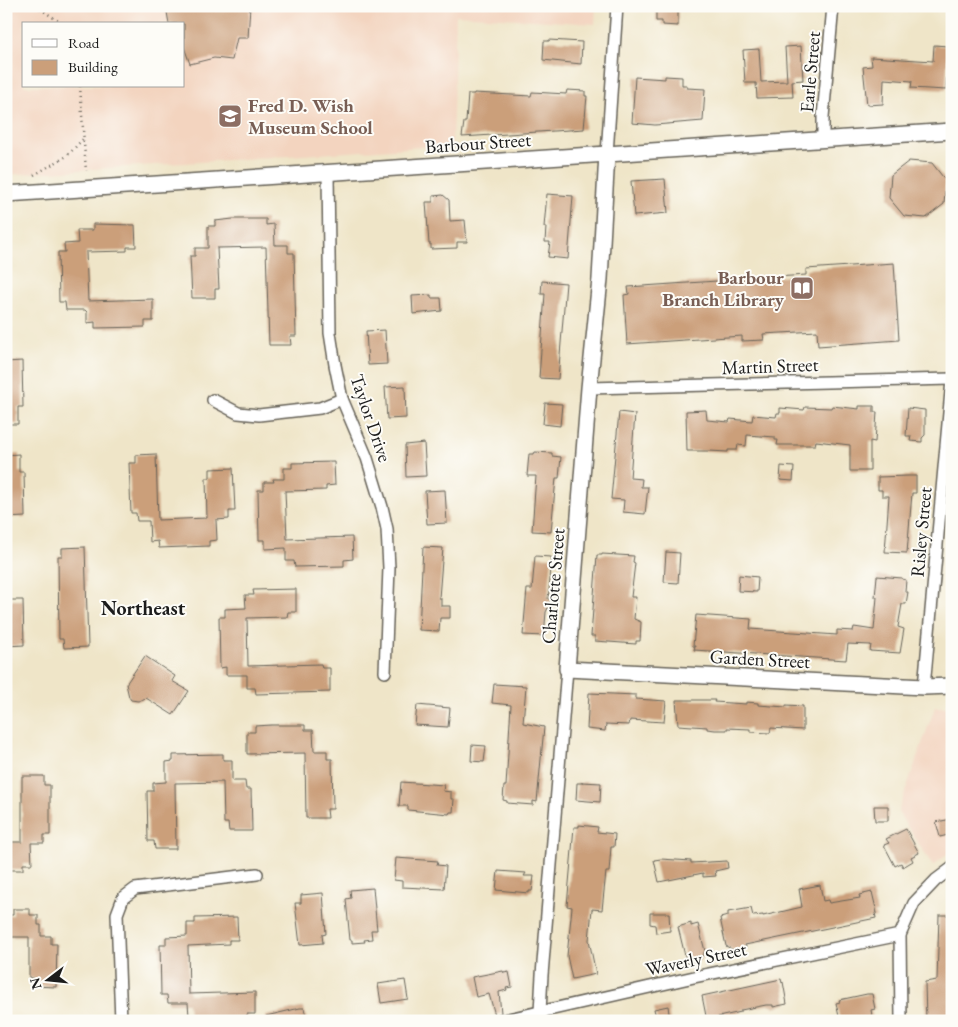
<svg xmlns="http://www.w3.org/2000/svg" width="958" height="1027" font-family="'EB Garamond',serif">
  <style>
    .built { fill: #f3d4bf; fill-rule: evenodd }
    .building { fill: #cb9f7a }
    .lines { fill: none; stroke-linecap: round; stroke-linejoin: round }
    .minor-casing { stroke: #666258; stroke-width: 14 }
    .tertiary-casing { stroke: #666258; stroke-width: 18 }
    .path { stroke: #666258; stroke-width: 2.5; stroke-dasharray: 1 4; stroke-linecap: butt }
    .minor { stroke: #fff; stroke-width: 11 }
    .tertiary { stroke: #fff; stroke-width: 15 }
    .labels { text-anchor: middle; dominant-baseline: central; stroke-width: 4; stroke-linejoin: round; paint-order: stroke }
    .street-label { font-size: 19px; fill: #1c1c1c; stroke: #fdfcf7 }
    .education-label { font-size: 19px; font-weight: bold; fill: #785e54; stroke: #fdfcf7; text-anchor: start }
    .neighbourhood-label { font-size: 20px; font-weight: bold; fill: #1c1c1c; stroke: #fdfcf7 }
  </style>
  <rect width="100%" height="100%" fill="#fdfcf7"/>
  <filter id="ink" filterUnits="userSpaceOnUse"><feTurbulence type="fractalNoise" baseFrequency=".02" numOctaves="2"/><feDisplacementMap in="SourceGraphic" scale="10" xChannelSelector="R" yChannelSelector="G"/><feConvolveMatrix kernelMatrix="1 2 1 2 8 2 1 2 1" color-interpolation-filters="sRGB"/></filter>
  <filter id="wash" filterUnits="userSpaceOnUse"><feTurbulence type="fractalNoise" baseFrequency=".0096" numOctaves="4" result="noise"/><feDisplacementMap in="SourceGraphic" scale="20" xChannelSelector="R" yChannelSelector="G"/><feGaussianBlur stdDeviation="1.12" result="paint"/><feColorMatrix in="noise" values="0 0 0 0 0 0 0 0 0 0 0 0 0 0 0 0 0 1.4 0 .05"/><feComposite in="paint" operator="in"/></filter>
  <g filter="url(#wash)">
    <rect width="100%" height="100%" fill="#efe5c8"/>
    <!-- built -->
    <g class="built">
      <path d="M6 6H596L595 24 456 15 452 145 6 175ZM24 24H184V86H24Z"/>
      <path d="M935 707H952V850L933 866 898 812Z"/>
    </g>
    <g id="blocks">
      <!-- building -->
      <g class="building">
        <path d="M166 6H250L248 38H237L232 60 214 58 190 64 184 47V24H169Z"/>
        <path d="M656 6H678V26L662 25V21H656Z"/>
        <path d="M549 40 582 42 581 64 543 60 544 41H549Z"/>
        <path d="M934 45 948 46 946 90 911 88 912 81 884 79 883 104 867 105 863 67 872 66 871 57 933 61Z"/>
        <path d="M801 46 803 80 792 81 793 97 757 98 756 83H745L743 50 759 49 761 82 787 81 785 47Z"/>
        <path d="M665 76 682 77V85H687V88L705 89 703 121 655 125 632 123 635 77 665 79Z"/>
        <path d="M567 90 585 91V96H587L584 129 462 137 464 122H466L468 94H474V93L531 96 532 92 566 94Z"/>
        <path d="M909 161 932 163 946 181 944 204 926 218 904 216 889 198 891 175Z"/>
        <path d="M665 179 668 213 634 216 631 181Z"/>
        <path d="M547 194 573 196 568 259 548 257 550 242H545L546 227H544Z"/>
        <path d="M443 195 449 200 450 221 465 220 467 242H457V248L431 249V244H429L426 202H433V196Z"/>
        <path d="M233 219H266V225L274 224 275 245H288V253H294L296 336H290L291 345H269L266 247 217 248 219 289H215V298H192L190 256H195V248H208V226H215V221Z"/>
        <path d="M93 224 135 225 136 247H127V251L86 252 88 301 153 299V321H145V327L95 328V322L87 323V312L85 310H66L65 302H59L58 252H65L64 244 78 243 77 230H93Z"/>
        <path d="M894 263 899 340 818 346 817 331 763 334 764 340 742 341V336L627 344 624 295 629 294 628 287 806 275V269Z"/>
        <path d="M542 281 566 283 558 379 539 378 545 294H541Z"/>
        <path d="M431 295V298H441L442 311 413 314 412 296Z"/>
        <path d="M385 330 387 364 368 365 366 331Z"/>
        <path d="M22 361 23 407H18V424H6V362Z"/>
        <path d="M405 386 406 418 387 419 385 387Z"/>
        <path d="M545 403 562 404 560 426 543 424Z"/>
        <path d="M832 406 859 409V406H874V412H877L875 442 870 441V471H850V445L816 441 815 445H777L778 440H775V437L747 435 746 446 738 445 737 450H728V452L709 451H687L686 411 706 410 707 420 729 422 730 419 752 421 753 415 776 417 777 413H780V408L804 410 805 407 831 408Z"/>
        <path d="M908 408 925 410V435L922 438V442L910 441 911 436H906Z"/>
        <path d="M619 412 635 414 630 478 642 479 641 487H648L645 514 623 512 624 500 611 499Z"/>
        <path d="M424 443 426 476 406 477 405 445Z"/>
        <path d="M535 452 552 453V456L561 457 559 478H556L551 532 532 531 536 476H527L529 454H534Z"/>
        <path d="M19 454V472H24L25 517 6 518V455Z"/>
        <path d="M156 454 158 520 207 518 206 478H210V469L233 468 235 511H229V519L216 520 217 540 209 541V546L159 548 158 541 150 542 149 521H137L136 513H131L129 463H136V455Z"/>
        <path d="M334 462 335 485 326 486V490L285 491 287 539 352 537 353 559 344 560V566L295 567 294 561H286V548L265 549V540H259L258 490H264V482H274L273 479H284V468H292V463Z"/>
        <path d="M781 466 794 467 793 481 780 480Z"/>
        <path d="M908 476H916V493H912L907 553 885 552 889 496H882V490H878V477Z"/>
        <path d="M445 490 447 523 427 524 425 491Z"/>
        <path d="M85 547 88 647 64 648 63 639H59L58 556H62V548Z"/>
        <path d="M423 547 443 548 439 598H441V606H450V618H440L439 631 419 630Z"/>
        <path d="M666 552 680 553 678 583 664 582Z"/>
        <path d="M602 554 634 556 633 562 635 563 631 597H636L634 619 641 622 640 641H636V644L595 641V636H591L597 555H602Z"/>
        <path d="M535 556 551 557 552 559 548 599H552L546 612 544 636 523 635 527 589H532Z"/>
        <path d="M739 575 758 577 757 592 738 591Z"/>
        <path d="M877 576 902 578V579L906 580 905 592H908L906 604H902L898 627 904 629 900 653 870 651 871 645 848 644 846 660 694 650 695 646H693L696 615 751 619 750 629 837 635V630L853 631 854 627 874 630 877 597H875Z"/>
        <path d="M296 589V612H288L287 617 247 618 248 666 321 664 322 668H330V692L256 694 255 688H247V675H226V667L220 668 219 617H225V609L246 608 245 595H254L253 590Z"/>
        <path d="M6 600H23L24 645 6 646Z"/>
        <path d="M145 656 175 676 172 681 189 691 173 715 146 698 138 701 131 700 129 697 126 684Z"/>
        <path d="M494 684 526 686 523 723 544 727 537 802 533 801V805L507 803V801L503 800 504 786H506L511 705 492 703Z"/>
        <path d="M589 693 636 695V699L666 701 664 722 630 720 629 725 606 724 605 731 587 729Z"/>
        <path d="M676 700H715L714 702 746 704V702L758 703V705L786 707V705L803 706V730L771 728 770 733 750 732V729L727 728V730H715L707 729V727L678 725Z"/>
        <path d="M417 705 450 708 448 727 415 725Z"/>
        <path d="M272 725H305V730H313L314 751H327V759H332L333 809H327L328 818H306L305 753 247 754V732H255V726Z"/>
        <path d="M472 745 486 746 484 762 471 761Z"/>
        <path d="M223 754V760H232V781H245L246 789H251L252 831H229L228 823H224L223 782 175 783 176 849H155L154 841H148L147 791H153V783L166 782V762L173 761V755Z"/>
        <path d="M22 776H44V785H50V835H44V843H31L32 864H23V870H6V842H22Z"/>
        <path d="M401 782 444 785 443 791 451 792V799H454L453 812H450L449 814 408 810V806H399Z"/>
        <path d="M582 782 601 783 600 802 576 800 577 783H582Z"/>
        <path d="M874 806H888V821H875Z"/>
        <path d="M952 819V834L940 837 936 822Z"/>
        <path d="M579 825 598 827 597 832 615 834 614 847H611L609 872H606L602 910 592 909 589 940 596 974 572 979 567 956 572 907 567 906 574 827H579Z"/>
        <path d="M906 829 919 853 911 857 913 861 903 867 901 863 895 866 884 845 889 843 886 839Z"/>
        <path d="M396 858 438 861 437 865 446 866 444 889 402 887V881L394 880Z"/>
        <path d="M661 859 691 861V863L727 861 728 868 715 871 716 876 703 877V873L659 882 654 860Z"/>
        <path d="M498 871 526 873 524 876H534L532 891H529V893L496 890Z"/>
        <path d="M820 885 823 901 828 900 829 903 860 898 859 895 872 892 877 913H875L876 918 745 945 746 947 733 950 726 946 720 918 728 916V912L751 908 753 916 763 915V916L802 907 799 889Z"/>
        <path d="M373 888 377 930H371L372 939 364 940 365 942 352 943V940H350L346 899 351 898 350 890Z"/>
        <path d="M323 893 326 934 322 935 323 943 300 945 295 903H301V895Z"/>
        <path d="M13 909H30V915H38V925H41V936H51V944H57L56 987 33 986V978H29V937H6V915H13Z"/>
        <path d="M650 913H669L670 931 656 933 655 925 650 924Z"/>
        <path d="M939 915H952V1021L926 1020 925 982 937 980Z"/>
        <path d="M237 917 238 940H229V944L188 946 189 994 255 992V1014H247V1020L197 1021V1016H189L188 1003H168L167 995H161L160 945H166V937L187 936V923H195V918Z"/>
        <path d="M691 923V926L698 924 705 951 700 960 687 964 678 927Z"/>
        <path d="M503 971 504 973 509 972 512 987 506 988 507 990 499 992 501 1013 495 1015 489 994 476 997 472 977Z"/>
        <path d="M781 979 782 983 783 982 787 1004 773 1007V1005H766L741 1010V1012L718 1017 719 1019 707 1021 702 996Z"/>
        <path d="M405 980 408 999 381 1003 378 984Z"/>
        <path d="M867 994H872L875 1009 871 1010 873 1021H840L836 1003 840 1002 839 1000Z"/>
        <path d="M668 1006 670 1021H657L654 1009Z"/>
        <path d="M300 1008H304L307 1021H266V1016Z"/>
      </g>
    </g>
  </g>
  <g filter="url(#ink)">
    <use href="#blocks" fill-opacity="0" stroke="#666258" stroke-width="1"/>
    <g class="lines">
      <!-- minor casing -->
      <g class="minor-casing">
        <g id="minor">
          <path d="M823 140V117L833 6"/>
          <path d="M607 154 617 6"/>
          <path d="M328 173 330 333 335 365 342 399 367 458 382 507 387 529 389 568 385 672"/>
          <path d="M589 388 952 379"/>
          <path d="M213 400 238 413 259 415 320 408 342 399"/>
          <path d="M924 687 952 380"/>
          <path d="M121 1021 117 914 123 898 135 889 257 874"/>
          <path d="M500 1021 694 977 900 935"/>
          <path d="M542 1021 540 1012 542 975 567 669"/>
          <path d="M901 1021 900 935 914 903 936 880 952 868"/>
        </g>
      </g>
      <!-- tertiary casing -->
      <g class="tertiary-casing">
        <g id="tertiary">
          <path d="M607 154 600 279 589 388 567 669 924 687 952 686"/>
          <path d="M6 194 952 131"/>
        </g>
      </g>
      <!-- path -->
      <g class="path">
        <path d="M36 6 63 24"/>
        <path d="M80 86 86 171"/>
        <path d="M34 175 67 156 83 139"/>
      </g>
      <!-- minor -->
      <use href="#minor" class="minor"/>
      <!-- tertiary -->
      <use href="#tertiary" class="tertiary"/>
    </g>
  </g>
  <!-- icons -->
  <defs>
    <g id="school-square" transform="scale(1.25)"><rect x="-9" y="-9" width="18" height="18" rx="4" fill="#8d6e63" stroke="#fdfcf7"/><path d="M0-5L7-2L0 1L-7-2ZM-4 1L0 2.5L4 1V4Q0 6-4 4Z" fill="#fff"/></g>
    <g id="library-square" transform="scale(1.25)"><rect x="-9" y="-9" width="18" height="18" rx="4" fill="#8d6e63" stroke="#fdfcf7"/><path d="M-6-4Q-3-5.5-.7-3.5V5Q-3 3-6 4ZM6-4Q3-5.5 .7-3.5V5Q3 3 6 4Z" fill="#fff"/></g>
  </defs>
  <g fill-rule="evenodd">
    <use href="#school-square" x="230" y="116"/>
    <use href="#library-square" x="802" y="288"/>
  </g>
  <g class="labels">
    <!-- street labels -->
    <g class="street-label">
      <text transform="translate(810 72) rotate(-85)">Earle Street</text>
      <text transform="translate(478 143) rotate(-4)">Barbour Street</text>
      <text transform="translate(770 366) rotate(-2)">Martin Street</text>
      <text transform="translate(371 418) rotate(71)">Taylor Drive</text>
      <text transform="translate(921 532) rotate(-85)">Risley Street</text>
      <text transform="translate(553 586) rotate(-85)">Charlotte Street</text>
      <text transform="translate(760 659) rotate(3)">Garden Street</text>
      <text transform="translate(696 959) rotate(-12)">Waverly Street</text>
    </g>
    <!-- education labels -->
    <g class="education-label">
      <text x="248" y="105">Fred D. Wish<tspan x="248" dy="22">Museum School</tspan></text>
      <text x="784" y="277" text-anchor="end">Barbour<tspan x="784" dy="22">Branch Library</tspan></text>
    </g>
    <!-- neighbourhood labels -->
    <g class="neighbourhood-label">
      <text x="143" y="608">Northeast</text>
    </g>
  </g>
  <!-- margin -->
  <rect width="958" height="1027" fill="none" stroke="#fdfcf7" stroke-width="25"/>
  <!-- legend -->
  <rect x="22" y="22" width="162" height="65" fill="#fdfcf7" stroke="#a3a29f"/>
  <rect x="32" y="39" width="25" height="8" fill="#ffffff" stroke="#a3a29f"/>
  <text x="68" y="48" font-size="15" fill="#1c1c1c">Road</text>
  <rect x="32" y="60" width="25" height="15" fill="#cb9f7a" stroke="#a3a29f"/>
  <text x="68" y="72" font-size="15" fill="#1c1c1c">Building</text>
  <!-- north arrow -->
  <g transform="translate(48 980) rotate(254)" stroke="#fdfcf7" stroke-width="4" paint-order="stroke">
  <path d="M0-4L9 19L0 12L-9 19Z" fill="#1c1c1c"/>
  <text y="-8" font-size="14" font-weight="bold" text-anchor="middle" fill="#1c1c1c">N</text>
  </g>
</svg>
